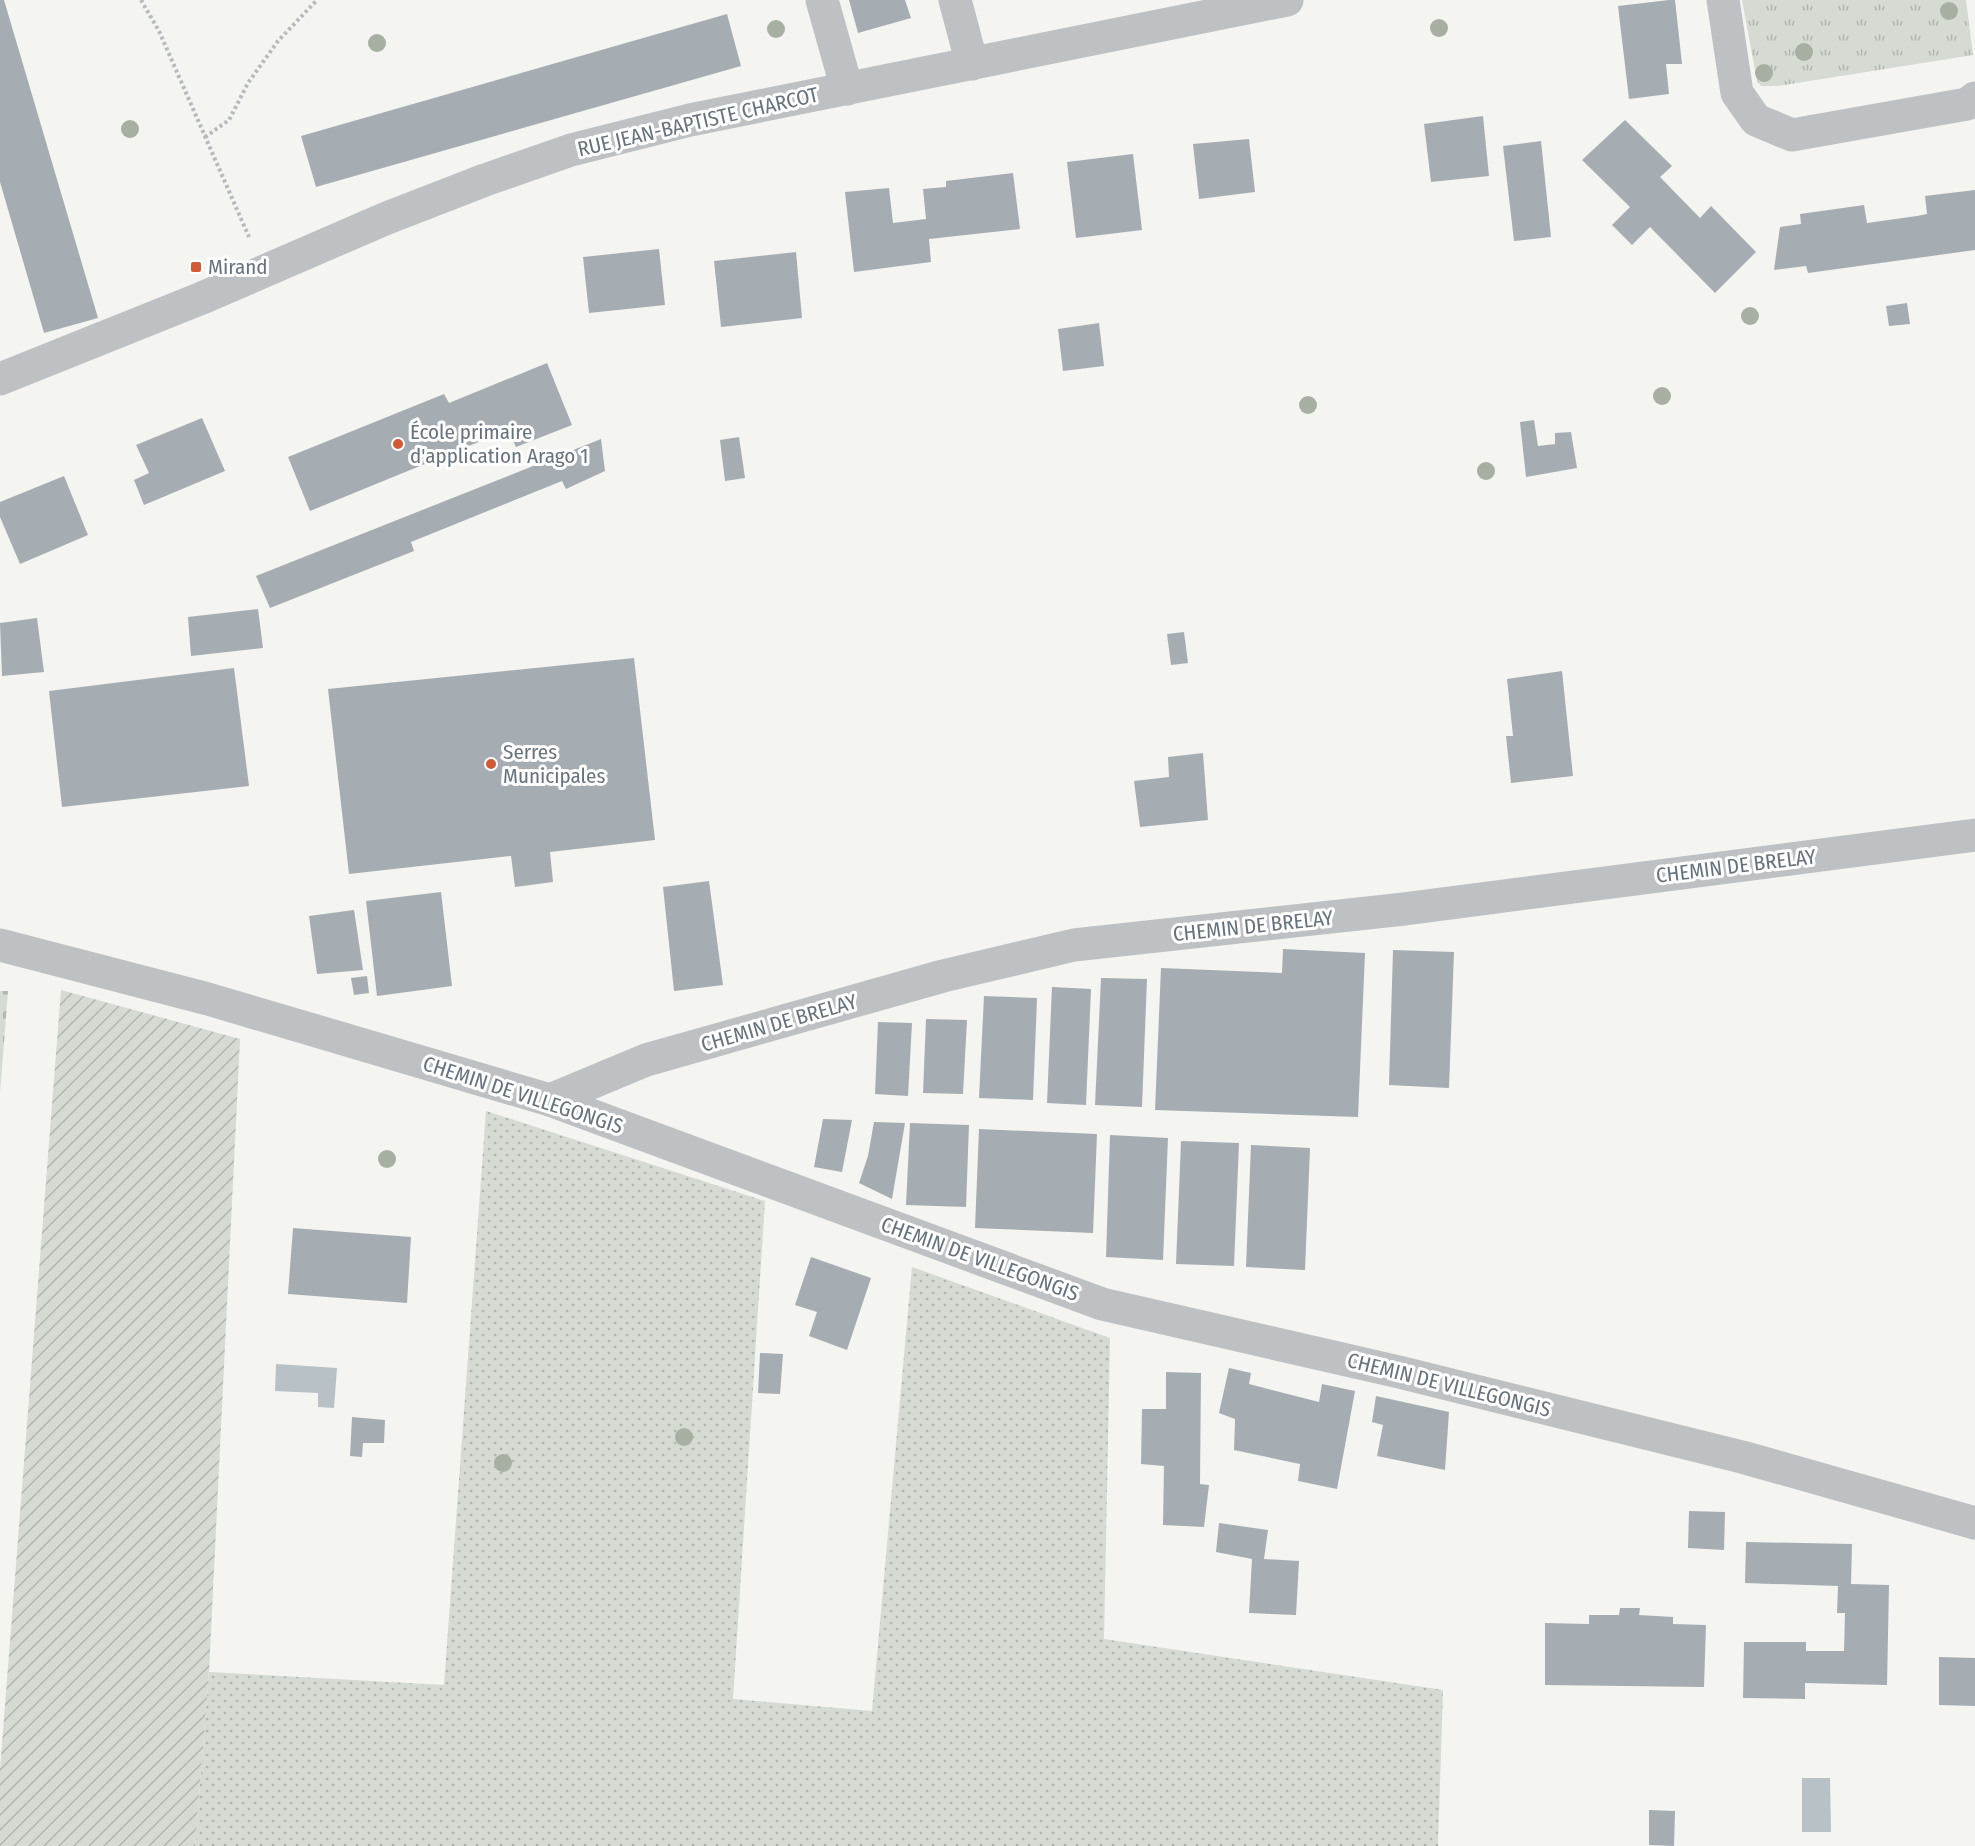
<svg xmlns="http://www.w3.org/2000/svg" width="1975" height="1846" font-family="'Fira Sans Condensed',sans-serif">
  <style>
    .grass { fill: url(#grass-dots) }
    .cemetery { fill: url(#cemetery-stones) }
    .park { fill: url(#park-tufts) }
    .garden { fill: url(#garden-furrows) }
    .water { fill: #b8c1c6 }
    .building { fill: #a6adb2 }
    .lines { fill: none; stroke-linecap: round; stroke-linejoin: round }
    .path { stroke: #b7babc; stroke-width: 4; stroke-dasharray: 3 3; stroke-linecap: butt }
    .minor { stroke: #bdc1c4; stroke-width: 33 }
    .tree { fill: #a7afa3 }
    .poi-dot { fill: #d05b35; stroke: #fff; stroke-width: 2 }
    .labels { text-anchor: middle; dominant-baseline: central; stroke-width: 6; stroke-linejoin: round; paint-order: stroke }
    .street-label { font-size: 21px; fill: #66737e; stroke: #fff }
    .poi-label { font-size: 21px; fill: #66737e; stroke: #fff; text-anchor: start }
  </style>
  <defs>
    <pattern id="grass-dots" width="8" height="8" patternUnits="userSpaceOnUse" patternTransform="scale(1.5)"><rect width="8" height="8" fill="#d5dad2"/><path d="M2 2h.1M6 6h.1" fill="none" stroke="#b1b5b0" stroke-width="1.8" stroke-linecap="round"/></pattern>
    <pattern id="cemetery-stones" width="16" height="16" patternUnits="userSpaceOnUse" patternTransform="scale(1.5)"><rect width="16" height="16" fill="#d5dad2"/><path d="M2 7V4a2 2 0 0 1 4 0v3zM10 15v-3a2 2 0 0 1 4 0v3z" fill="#b1b5b0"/></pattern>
    <pattern id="park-tufts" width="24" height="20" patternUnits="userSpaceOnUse" patternTransform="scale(1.5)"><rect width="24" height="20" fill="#d5dad2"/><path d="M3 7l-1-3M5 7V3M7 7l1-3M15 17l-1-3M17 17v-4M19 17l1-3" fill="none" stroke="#b1b5b0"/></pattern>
    <pattern id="garden-furrows" width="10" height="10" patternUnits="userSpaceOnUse" patternTransform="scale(1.5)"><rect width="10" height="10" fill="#d5dad2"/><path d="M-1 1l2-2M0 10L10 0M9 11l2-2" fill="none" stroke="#b1b5b0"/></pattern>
  </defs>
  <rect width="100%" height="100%" fill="#f4f4f1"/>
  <!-- grass -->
  <path class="grass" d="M486 1111 765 1201 733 1699 872 1711 912 1267 1110 1338 1104 1639 1443 1690 1438 1846H195L209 1672 444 1685Z"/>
  <!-- cemetery -->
  <path class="cemetery" d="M0 991H8L0 1093Z"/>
  <!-- park -->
  <path class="park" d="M1742 0H1966L1973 55 1778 86H1761L1757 81Z"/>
  <!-- garden -->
  <path class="garden" d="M61 990 240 1039 209 1672 195 1846H0V1769Z"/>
  <!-- water -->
  <g class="water">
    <path d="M276 1364 337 1368 334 1408 318 1407V1393L275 1391Z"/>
    <path d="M1802 1778H1830L1831 1832H1802Z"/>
  </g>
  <!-- building -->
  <g class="building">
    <path d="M0 0H4L98 318 44 333 0 182Z"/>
    <path d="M849 0H905L911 18 858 33Z"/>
    <path d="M1669 0H1675L1682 64H1666L1669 94 1629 99 1618 6Z"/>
    <path d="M727 14 741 66 316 187 301 136Z"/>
    <path d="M1483 116 1489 176 1431 182 1424 124Z"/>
    <path d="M1625 120 1672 166 1660 177 1700 218 1711 206 1756 252 1715 293 1650 227 1632 245 1612 225 1630 207 1582 160Z"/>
    <path d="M1249 139 1255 192 1199 199 1193 144Z"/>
    <path d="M1541 141 1551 237 1514 241 1503 146Z"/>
    <path d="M1133 154 1142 230 1076 238 1067 162Z"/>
    <path d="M1013 173 1020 229 929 239 931 262 854 272 845 192 889 188 893 223 926 219 923 189 946 187V181Z"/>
    <path d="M1975 190V250L1808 273 1806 266 1774 270 1780 227 1801 224 1800 214 1864 205 1867 223 1917 216 1927 214 1925 196Z"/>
    <path d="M659 249 665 305 589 313 583 257Z"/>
    <path d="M796 252 802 318 721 327 714 261Z"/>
    <path d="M1907 303 1910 324 1889 326 1886 306Z"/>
    <path d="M1099 323 1104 366 1063 371 1058 329Z"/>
    <path d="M547 363 572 425 516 447 508 430 310 511 288 457 444 394 449 403Z"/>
    <path d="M202 418 225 471 144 505 134 480 149 473 136 445Z"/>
    <path d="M1534 420 1538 446 1555 444V433L1571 432 1577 468 1526 477 1520 422Z"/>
    <path d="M739 437 745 478 725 481 720 440Z"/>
    <path d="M601 439 605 471 566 489 562 481 411 542 414 551 270 608 256 576Z"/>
    <path d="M64 476 88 535 20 564 0 517V502Z"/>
    <path d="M258 609 263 648 191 656 188 617Z"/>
    <path d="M37 618 44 672 2 676 0 623Z"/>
    <path d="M1184 632 1188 663 1171 665 1167 634Z"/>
    <path d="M634 658 655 840 550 852 553 882 515 887 511 856 349 874 328 689Z"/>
    <path d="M234 668 249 786 62 807 49 691Z"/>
    <path d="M1562 671 1573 776 1511 783 1506 736H1513L1507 679Z"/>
    <path d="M1203 753 1208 820 1140 827 1134 781 1169 777 1168 757Z"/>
    <path d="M709 881 723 985 674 991 663 887Z"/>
    <path d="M441 892 452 986 377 996 366 901Z"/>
    <path d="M354 910 363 970 317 974 309 916Z"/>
    <path d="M1283 949 1365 953 1358 1117 1155 1110 1161 968 1282 973Z"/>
    <path d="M1393 950 1454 952 1449 1088 1389 1085Z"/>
    <path d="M367 976 369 993 354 995 351 978Z"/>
    <path d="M1101 978 1147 979 1142 1107 1095 1105Z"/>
    <path d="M1052 987 1091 989 1086 1105 1047 1103Z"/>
    <path d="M984 996 1037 998 1033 1100 979 1098Z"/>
    <path d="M926 1019 967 1020 963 1094 923 1093Z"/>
    <path d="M878 1022 912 1023 908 1096 875 1094Z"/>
    <path d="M823 1119 852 1120 842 1172 814 1167Z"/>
    <path d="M874 1122 905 1123 892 1199 859 1183 868 1156Z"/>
    <path d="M910 1123 969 1125 966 1207 906 1205Z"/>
    <path d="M979 1129 1097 1134 1093 1233 975 1228Z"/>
    <path d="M1110 1135 1168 1138 1163 1260 1106 1257Z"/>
    <path d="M1181 1141 1239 1143 1234 1266 1176 1264Z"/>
    <path d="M1251 1145 1310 1148 1305 1270 1246 1267Z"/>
    <path d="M293 1228 411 1237 407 1303 288 1294Z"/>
    <path d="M811 1257 871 1278 847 1350 809 1336 817 1312 795 1305Z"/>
    <path d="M760 1353 783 1354 780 1394 758 1393Z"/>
    <path d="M1229 1368 1251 1373 1249 1384 1319 1402 1322 1384 1355 1391 1337 1489 1298 1481 1300 1464 1234 1450 1235 1419 1219 1413Z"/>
    <path d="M1166 1372 1201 1373 1200 1484 1209 1485 1204 1527 1163 1525 1164 1466 1141 1464 1142 1409H1166Z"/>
    <path d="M1376 1396 1449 1412 1445 1470 1377 1456 1383 1425 1372 1422Z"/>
    <path d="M352 1417 385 1420 384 1443H363L362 1457 350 1456Z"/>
    <path d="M1689 1511 1725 1512 1724 1550 1688 1548Z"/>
    <path d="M1219 1523 1268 1530 1264 1559 1299 1561 1296 1615 1249 1613 1252 1559 1216 1552Z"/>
    <path d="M1746 1542 1852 1544 1851 1584 1889 1585 1887 1685 1805 1683V1699L1743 1698 1744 1642H1806V1651H1844L1845 1613H1837L1838 1586 1745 1583Z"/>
    <path d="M1620 1608H1640L1639 1615 1673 1617V1624L1706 1625 1704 1687 1545 1685V1623L1589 1624V1615H1619Z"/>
    <path d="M1939 1657 1975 1658V1706L1939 1705Z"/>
    <path d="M1649 1810 1675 1811 1674 1846 1649 1845Z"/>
  </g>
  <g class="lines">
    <!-- path -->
    <g class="path">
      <path d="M141 0 159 31 249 237"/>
      <path d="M205 137 229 120 248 83 278 41 317 0"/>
    </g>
    <!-- minor -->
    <g class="minor">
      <path d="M822 0 847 89"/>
      <path d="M955 0 972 64"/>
      <path d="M1723 0 1737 93 1756 120 1792 135 1967 104 1975 98"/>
      <path d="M0 379 202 298 387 218 485 180 571 150 690 120 1287 0"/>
      <path d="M0 945 208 999 550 1100 1102 1304 1399 1372 1742 1457 1975 1523"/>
      <path d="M550 1100 646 1060 943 976 1074 945 1404 909 1975 835"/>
    </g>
  </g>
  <!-- trees -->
  <g class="tree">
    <circle cx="1949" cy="11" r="9"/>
    <circle cx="1439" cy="28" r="9"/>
    <circle cx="776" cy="29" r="9"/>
    <circle cx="377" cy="43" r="9"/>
    <circle cx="1804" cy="52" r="9"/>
    <circle cx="1764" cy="73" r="9"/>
    <circle cx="130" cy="129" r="9"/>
    <circle cx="1750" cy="316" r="9"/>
    <circle cx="1662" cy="396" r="9"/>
    <circle cx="1308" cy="405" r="9"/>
    <circle cx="1486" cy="471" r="9"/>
    <circle cx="387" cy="1159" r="9"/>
    <circle cx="684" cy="1437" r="9"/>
    <circle cx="503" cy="1463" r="9"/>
  </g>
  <!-- markers -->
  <g class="poi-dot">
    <rect x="190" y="261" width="12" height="12" rx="3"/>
    <circle cx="398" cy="444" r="6"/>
    <circle cx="491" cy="764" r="6"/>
  </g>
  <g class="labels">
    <!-- street labels -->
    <g class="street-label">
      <text transform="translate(698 122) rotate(-13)">RUE JEAN-BAPTISTE CHARCOT</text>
      <text transform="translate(1736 866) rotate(-7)">CHEMIN DE BRELAY</text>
      <text transform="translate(1253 926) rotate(-6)">CHEMIN DE BRELAY</text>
      <text transform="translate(779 1023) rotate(-16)">CHEMIN DE BRELAY</text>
      <text transform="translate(523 1095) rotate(18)">CHEMIN DE VILLEGONGIS</text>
      <text transform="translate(980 1259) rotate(20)">CHEMIN DE VILLEGONGIS</text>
      <text transform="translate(1449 1385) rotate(14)">CHEMIN DE VILLEGONGIS</text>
    </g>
    <!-- poi labels -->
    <g class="poi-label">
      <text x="208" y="267">Mirand</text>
      <text x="410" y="432">École primaire<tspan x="410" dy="24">d'application Arago 1</tspan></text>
      <text x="503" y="752">Serres<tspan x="503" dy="24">Municipales</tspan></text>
    </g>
  </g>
</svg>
